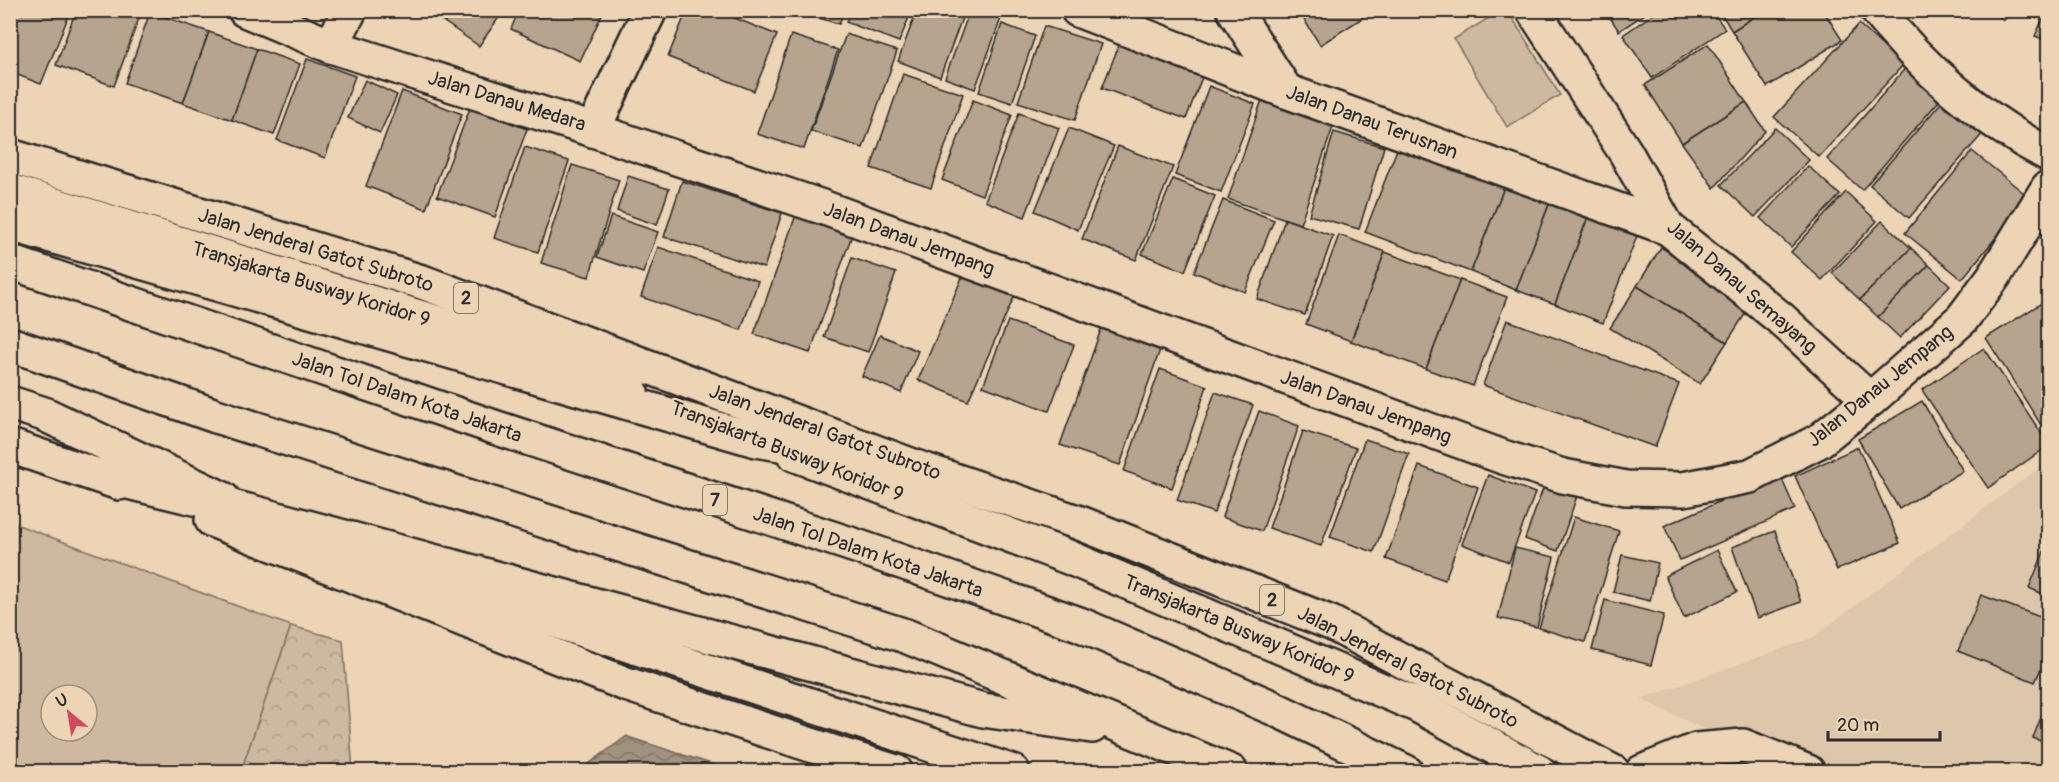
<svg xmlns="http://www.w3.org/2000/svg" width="2059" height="782" font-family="Pangolin,sans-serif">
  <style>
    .built { fill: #ddc6a9 }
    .green { fill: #ceb89f; stroke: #7c7265; stroke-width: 1.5; fill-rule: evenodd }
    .forest { fill: url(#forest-crowns); stroke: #7c7265; stroke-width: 1.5 }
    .water { fill: url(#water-waves); stroke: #72685d; stroke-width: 1.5 }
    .building { fill: #b7a48e; stroke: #2b2b2b; stroke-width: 1.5 }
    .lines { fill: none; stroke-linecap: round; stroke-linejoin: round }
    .minor-casing { stroke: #2b2b2b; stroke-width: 38 }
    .highway-casing { stroke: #2b2b2b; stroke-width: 38 }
    .minor { stroke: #edd4b5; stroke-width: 33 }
    .highway { stroke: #edd4b5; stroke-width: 33 }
    .labels { text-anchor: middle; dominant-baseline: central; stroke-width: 4.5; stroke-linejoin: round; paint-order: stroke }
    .shield { fill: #edd4b5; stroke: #655e54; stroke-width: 1.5 }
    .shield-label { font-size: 18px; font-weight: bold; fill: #2b2b2b }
    .street-label { font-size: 20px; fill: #2b2b2b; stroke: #edd4b5 }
  </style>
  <defs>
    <pattern id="forest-crowns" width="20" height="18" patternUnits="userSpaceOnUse" patternTransform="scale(1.5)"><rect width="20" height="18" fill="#ceb89f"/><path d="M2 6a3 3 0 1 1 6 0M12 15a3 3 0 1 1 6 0" fill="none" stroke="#b19e89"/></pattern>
    <pattern id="water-waves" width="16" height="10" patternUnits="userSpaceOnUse" patternTransform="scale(1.5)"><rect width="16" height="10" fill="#a1917f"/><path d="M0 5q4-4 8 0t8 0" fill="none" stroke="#837768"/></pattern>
  </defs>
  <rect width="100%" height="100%" fill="#edd4b5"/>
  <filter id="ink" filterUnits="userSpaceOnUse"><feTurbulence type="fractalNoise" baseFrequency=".0167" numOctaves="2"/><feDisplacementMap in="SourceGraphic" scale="12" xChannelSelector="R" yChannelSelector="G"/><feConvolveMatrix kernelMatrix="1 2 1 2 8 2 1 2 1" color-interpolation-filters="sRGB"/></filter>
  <g filter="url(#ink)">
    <!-- built -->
    <path class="built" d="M2048 461V771H1791L1641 699 1812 638Z"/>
    <!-- green -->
    <g class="green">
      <path d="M1502 10 1508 11 1560 95 1507 127 1454 39Z"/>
      <path d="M10 522 291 626 241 771H11ZM51 695H87V731H51Z"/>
    </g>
    <!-- forest -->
    <path class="forest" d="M291 626 343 640 353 771H241Z"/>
    <!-- water -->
    <path class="water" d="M627 736 628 737 733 771H579Z"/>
    <!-- building -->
    <g class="building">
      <path d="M13 10H71L41 84 10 72V18Z"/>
      <path d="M76 10H142L114 86 56 65Z"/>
      <path d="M427 10H504L479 46Z"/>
      <path d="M519 10H604L580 61 511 29Z"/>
      <path d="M687 10H715L777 35 754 91 668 57Z"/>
      <path d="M804 10H844L839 24 803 13Z"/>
      <path d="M851 10H912L899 42 846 22Z"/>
      <path d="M917 10H965L940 77 898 61Z"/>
      <path d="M970 10H987L1002 16 975 89 945 78Z"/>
      <path d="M1298 10H1375L1320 45Z"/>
      <path d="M1605 10H1651L1619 31Z"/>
      <path d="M1659 10H1712L1725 29 1652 78 1623 35Z"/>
      <path d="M1719 10H1765L1732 31Z"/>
      <path d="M1765 10H1823L1842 40 1767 87 1732 31Z"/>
      <path d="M1994 10H2015L2003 21Z"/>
      <path d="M2047 10H2048V41L2035 36Z"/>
      <path d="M150 12 209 32 183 103 125 83Z"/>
      <path d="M1002 24 1035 36 1012 103 979 92Z"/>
      <path d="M1859 24 1903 65 1819 157 1774 117Z"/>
      <path d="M1044 26 1101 44 1075 120 1018 102Z"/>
      <path d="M209 32 257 49 232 120 183 103Z"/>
      <path d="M846 34 897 51 863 148 811 131Z"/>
      <path d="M791 35 838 50 804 149 757 134Z"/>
      <path d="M1121 40 1204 72 1186 119 1102 88Z"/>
      <path d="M1708 44 1746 102 1682 143 1645 85Z"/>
      <path d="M257 49 300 64 274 135 232 120Z"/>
      <path d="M307 59 355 76 325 158 277 140Z"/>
      <path d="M1908 65 1944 95 1862 190 1827 159Z"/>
      <path d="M903 74 963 94 931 188 871 168Z"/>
      <path d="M365 80 397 95 380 133 348 118Z"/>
      <path d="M1209 86 1255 104 1221 192 1175 175Z"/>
      <path d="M1952 90 1991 124 1909 218 1870 185Z"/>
      <path d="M402 91 462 114 426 209 366 186Z"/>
      <path d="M1265 91 1337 115 1300 224 1228 199Z"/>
      <path d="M973 100 1012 115 982 195 942 180Z"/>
      <path d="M1746 102 1765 131 1714 188 1682 143Z"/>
      <path d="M470 108 527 129 495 217 437 196Z"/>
      <path d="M1019 113 1059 128 1025 217 985 201Z"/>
      <path d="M1069 128 1114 146 1078 230 1035 211Z"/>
      <path d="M1775 128 1809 160 1755 217 1721 185Z"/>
      <path d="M1334 132 1384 147 1359 229 1309 215Z"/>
      <path d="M1401 139 1507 180 1471 272 1365 232Z"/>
      <path d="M1118 146 1173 167 1136 260 1082 239Z"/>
      <path d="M525 147 569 161 538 252 494 238Z"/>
      <path d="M1972 151 2029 197 1962 279 1905 233Z"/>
      <path d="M572 165 619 180 589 277 541 263Z"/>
      <path d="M1808 166 1840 195 1791 247 1760 218Z"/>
      <path d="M628 176 669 189 657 225 617 211Z"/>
      <path d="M1173 179 1215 196 1185 271 1142 254Z"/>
      <path d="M1507 180 1552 197 1516 290 1471 272Z"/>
      <path d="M682 181 782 213 764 268 664 237Z"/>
      <path d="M1846 192 1877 221 1822 280 1791 252Z"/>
      <path d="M1552 197 1590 212 1555 304 1516 290Z"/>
      <path d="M1223 200 1274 220 1245 292 1194 272Z"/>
      <path d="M797 212 853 232 810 353 754 334Z"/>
      <path d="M1590 212 1639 231 1603 323 1555 304Z"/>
      <path d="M611 216 658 232 643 273 597 257Z"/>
      <path d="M1285 219 1333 236 1305 315 1257 299Z"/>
      <path d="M1882 221 1911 248 1860 300 1832 273Z"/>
      <path d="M1339 235 1385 252 1351 341 1306 324Z"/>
      <path d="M658 247 758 281 741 330 641 297Z"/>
      <path d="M1661 247 1751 305 1727 342 1637 286Z"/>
      <path d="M1911 248 1929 265 1878 317 1860 300Z"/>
      <path d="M1385 252 1460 280 1426 369 1351 341Z"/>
      <path d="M852 258 896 273 868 352 824 337Z"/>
      <path d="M1929 265 1950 285 1900 338 1878 317Z"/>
      <path d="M967 266 1018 288 968 401 918 380Z"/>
      <path d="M1460 280 1507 297 1473 386 1426 369Z"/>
      <path d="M1637 286 1727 342 1700 384 1610 328Z"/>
      <path d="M2048 299V436L1986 338Z"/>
      <path d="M1507 320 1679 384 1655 447 1483 385Z"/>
      <path d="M1008 321 1074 345 1049 411 983 386Z"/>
      <path d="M1104 321 1163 341 1120 465 1060 445Z"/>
      <path d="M880 335 918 351 901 393 862 376Z"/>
      <path d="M1984 348 2048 443V446L1988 488 1922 390Z"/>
      <path d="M1160 369 1207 386 1172 488 1124 471Z"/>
      <path d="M1215 392 1253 405 1214 513 1177 500Z"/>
      <path d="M1922 401 1963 471 1899 509 1858 439Z"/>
      <path d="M1259 411 1299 426 1262 531 1222 517Z"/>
      <path d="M1303 431 1356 448 1321 546 1269 528Z"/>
      <path d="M1365 439 1409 454 1374 552 1330 537Z"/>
      <path d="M1858 447 1900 543 1837 570 1795 476Z"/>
      <path d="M1419 466 1478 487 1445 580 1386 559Z"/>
      <path d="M1488 475 1535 493 1509 562 1462 544Z"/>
      <path d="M1780 475 1795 509 1680 560 1664 526Z"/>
      <path d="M1545 483 1578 493 1558 551 1525 539Z"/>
      <path d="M1574 517 1619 531 1585 642 1539 628Z"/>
      <path d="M1775 531 1801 602 1757 618 1732 547Z"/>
      <path d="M2048 542V596L2029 588Z"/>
      <path d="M1515 548 1554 557 1537 627 1498 618Z"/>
      <path d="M1717 550 1737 592 1684 618 1665 576Z"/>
      <path d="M1622 555 1658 563 1650 601 1613 592Z"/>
      <path d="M1981 595 2048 620V653L2035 682 1958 651Z"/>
      <path d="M1605 600 1664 615 1651 665 1592 650Z"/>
      <path d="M2048 699V744L2033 738Z"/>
    </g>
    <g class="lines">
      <!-- minor casing -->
      <g class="minor-casing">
        <g id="minor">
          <path d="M245 10 331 46 593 130 822 207 1503 457 1563 476 1626 488 1683 489 1750 476 1819 441 1870 400 1962 319 1994 276 2048 188"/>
          <path d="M1078 10 1286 91 1668 228"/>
          <path d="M1234 10 1286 91"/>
          <path d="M1533 10 1626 153 1668 228 1780 318 1870 400"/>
          <path d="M1877 10C1922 69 1983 120 2048 154"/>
          <path d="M331 46 350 10"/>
          <path d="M593 130 650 10"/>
          <path d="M10 191 529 351 631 391"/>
          <path d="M10 403 44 414 223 499"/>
          <path d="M794 454 1068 557 1417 705 1539 772"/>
          <path d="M356 555 1013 772"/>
          <path d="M1642 772 1696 750 1743 746 1808 772"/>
        </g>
      </g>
      <!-- highway casing -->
      <g class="highway-casing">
        <g id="highway">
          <path d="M10 156 425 283 913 466 1080 523 1331 623 1613 772"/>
          <path d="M10 224 756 440 838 454"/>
          <path d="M10 262 497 428 859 547 1079 624 1271 707 1406 772"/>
          <path d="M10 344 216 416 906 636 1231 772"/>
          <path d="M10 446 119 483"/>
          <path d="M99 475 248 511 983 710 1092 726"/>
          <path d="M212 520 626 684 841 755 896 772"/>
        </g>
      </g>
      <!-- minor -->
      <use href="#minor" class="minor"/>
      <!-- highway -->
      <use href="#highway" class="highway"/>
    </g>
  </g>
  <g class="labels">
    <!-- shield labels -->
    <g class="shield">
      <rect x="454" y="283" width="24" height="30" rx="4.5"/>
      <rect x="703" y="485" width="24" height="30" rx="4.5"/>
      <rect x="1260" y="585" width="24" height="30" rx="4.5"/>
    </g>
    <g class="shield-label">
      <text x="466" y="298">2</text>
      <text x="715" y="500">7</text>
      <text x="1272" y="600">2</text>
    </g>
    <!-- street labels -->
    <g class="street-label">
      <text transform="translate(507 101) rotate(17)">Jalan Danau Medara</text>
      <text transform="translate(1372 122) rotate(20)">Jalan Danau Terusnan</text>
      <text transform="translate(909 239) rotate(20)">Jalan Danau Jempang</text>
      <text transform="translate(316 250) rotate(17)">Jalan Jenderal Gatot Subroto</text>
      <text transform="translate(311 284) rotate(17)">Transjakarta Busway Koridor 9</text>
      <text transform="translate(1742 287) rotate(41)">Jalan Danau Semayang</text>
      <text transform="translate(1880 386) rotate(-39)">Jalan Danau Jempang</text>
      <text transform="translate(407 397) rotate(19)">Jalan Tol Dalam Kota Jakarta</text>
      <text transform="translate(1366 407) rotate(20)">Jalan Danau Jempang</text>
      <text transform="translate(825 432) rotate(20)">Jalan Jenderal Gatot Subroto</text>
      <text transform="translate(787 451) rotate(21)">Transjakarta Busway Koridor 9</text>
      <text transform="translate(868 552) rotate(19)">Jalan Tol Dalam Kota Jakarta</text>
      <text transform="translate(1239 629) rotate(23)">Transjakarta Busway Koridor 9</text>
      <text transform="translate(1408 667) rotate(27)">Jalan Jenderal Gatot Subroto</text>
    </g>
  </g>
  <!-- margin -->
  <rect width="2059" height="782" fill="none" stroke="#edd4b5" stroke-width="36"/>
  <rect x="18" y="18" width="2023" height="746" fill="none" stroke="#2b2b2b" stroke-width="2" filter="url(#ink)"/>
  <!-- north arrow -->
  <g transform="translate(69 713) rotate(330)"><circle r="28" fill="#edd4b5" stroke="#9f907e" stroke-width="1.5"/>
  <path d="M0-4.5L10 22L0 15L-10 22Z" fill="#d1495b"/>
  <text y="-9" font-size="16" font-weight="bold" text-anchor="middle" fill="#2b2b2b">U</text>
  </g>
  <!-- scale -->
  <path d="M1828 731v9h112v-9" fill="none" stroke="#2b2b2b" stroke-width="3"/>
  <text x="1837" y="731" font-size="18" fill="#2b2b2b" stroke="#edd4b5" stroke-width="4.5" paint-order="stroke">20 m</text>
</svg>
